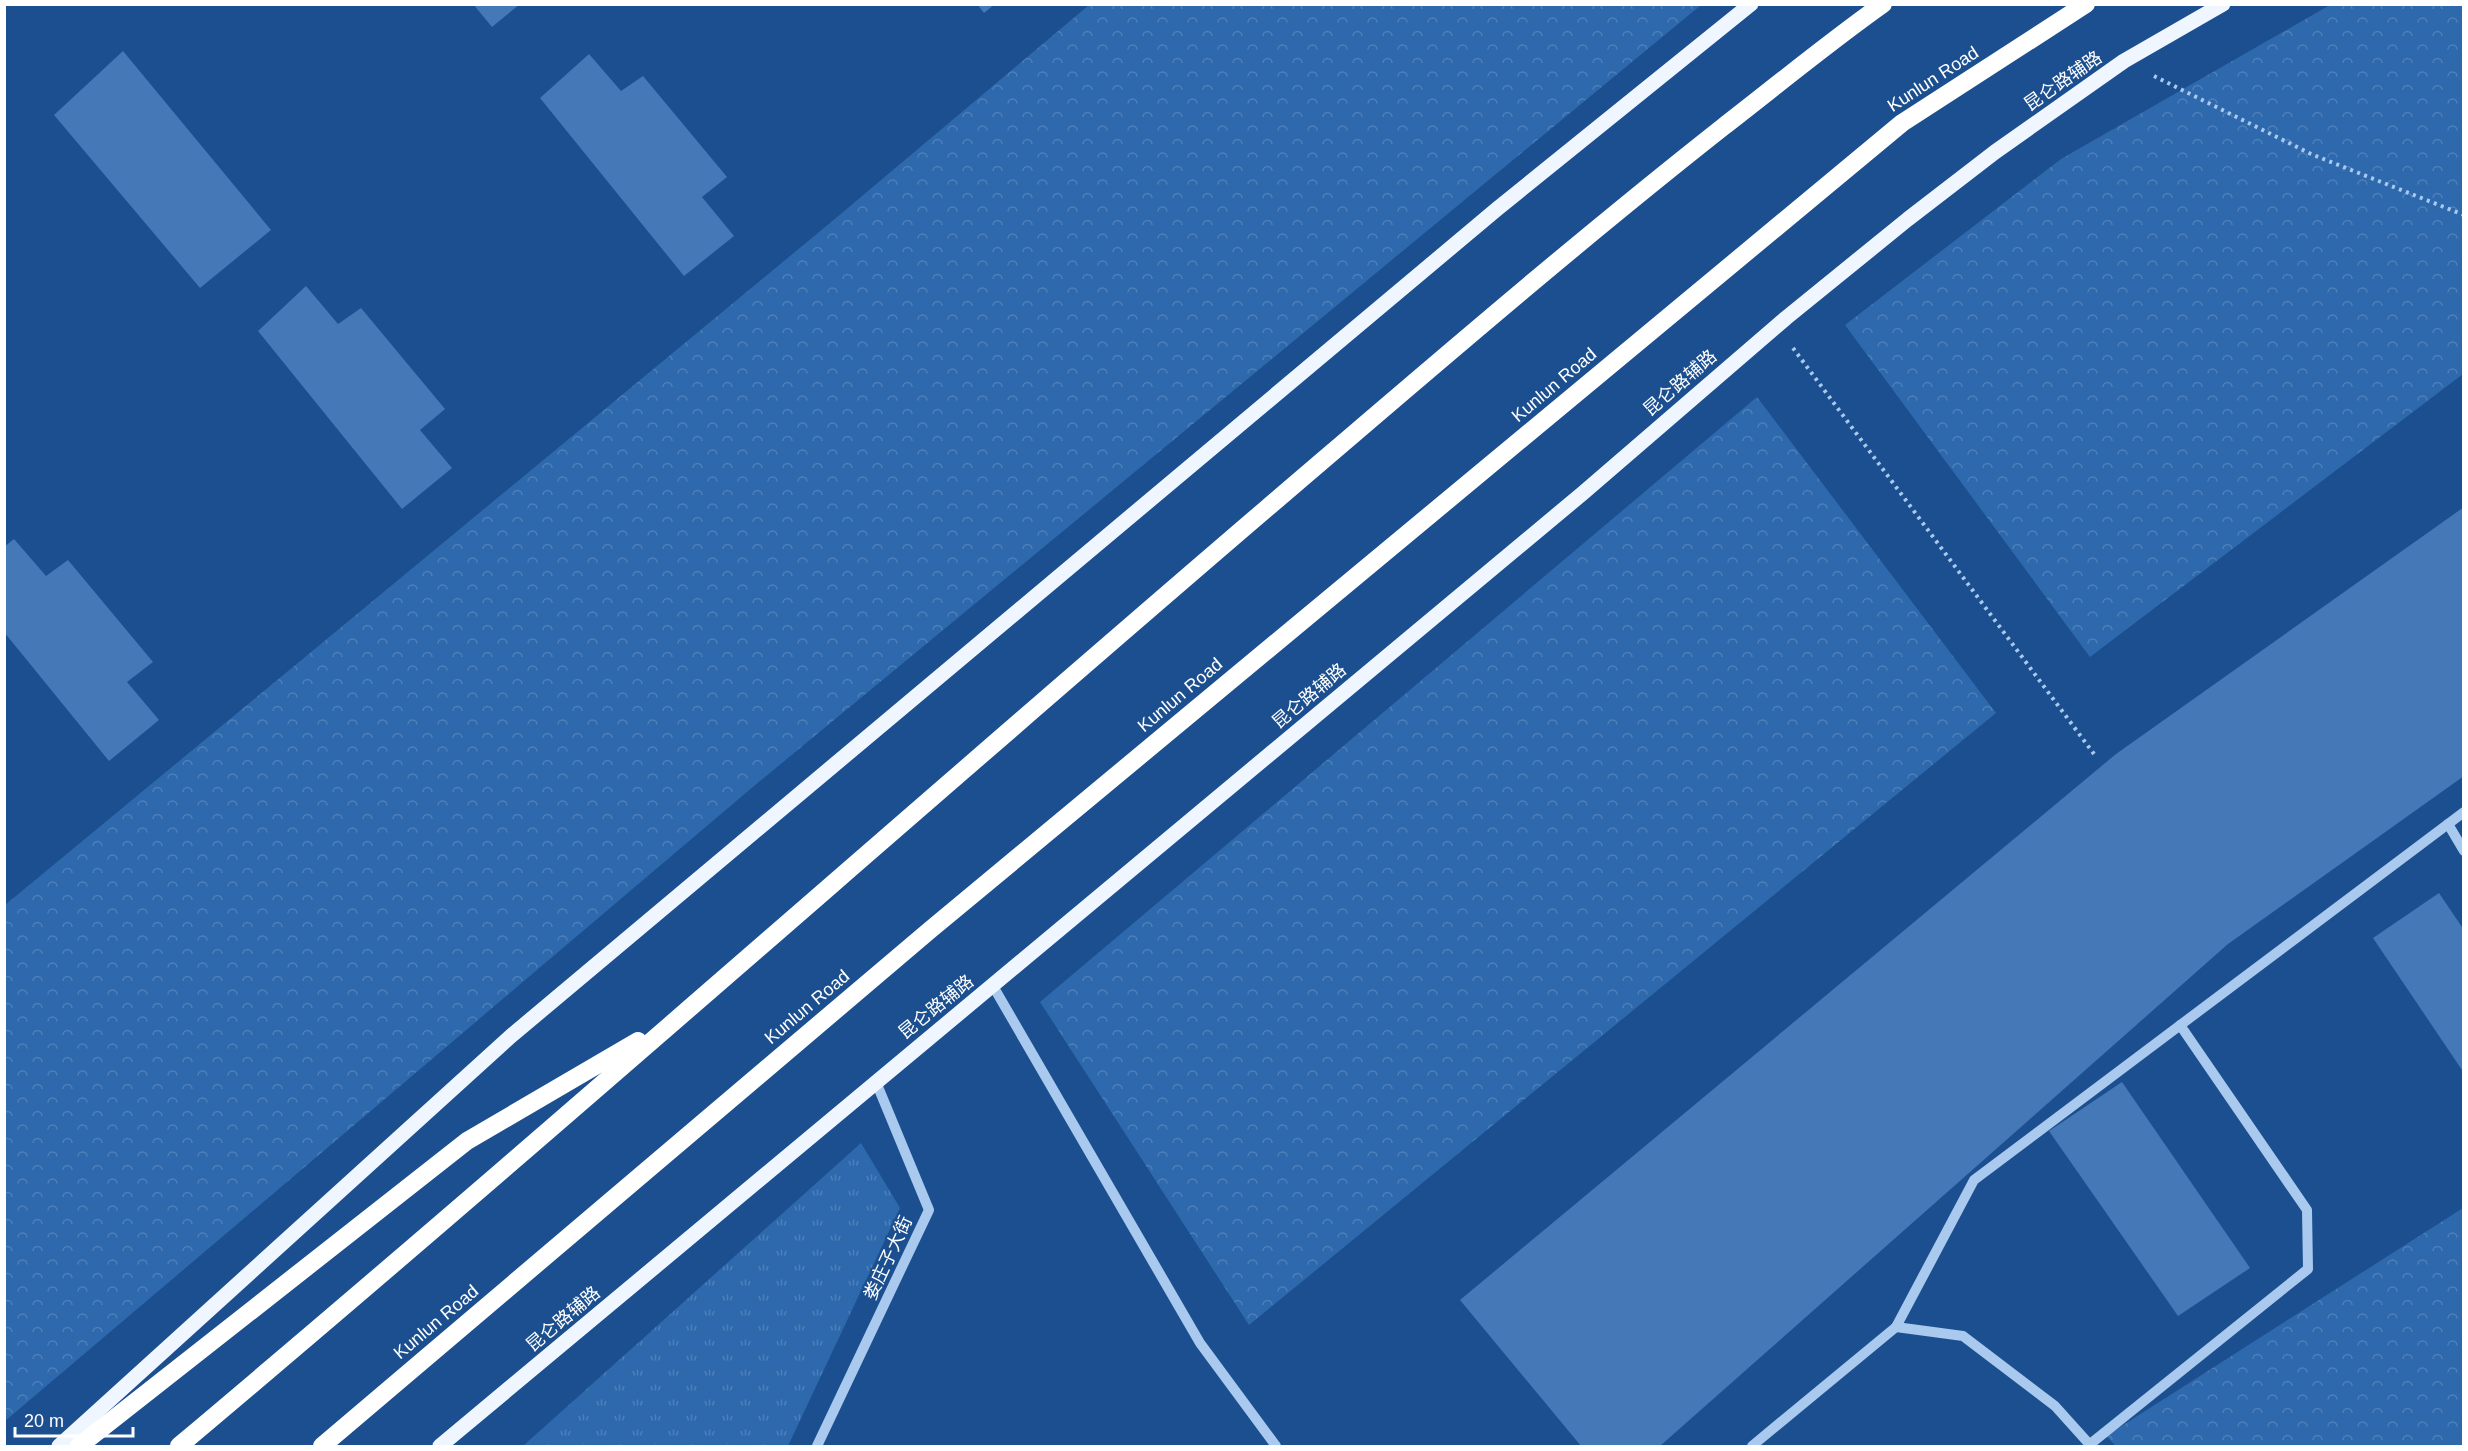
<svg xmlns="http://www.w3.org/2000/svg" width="2468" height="1451" font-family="Arial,'Noto Sans SC',sans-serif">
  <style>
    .grass { fill: url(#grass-tufts) }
    .park { fill: url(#park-crowns) }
    .building { fill: #4478b7 }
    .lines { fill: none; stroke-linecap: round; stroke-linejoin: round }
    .path { stroke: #a9c9ee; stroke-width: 4; stroke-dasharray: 3 4.5; stroke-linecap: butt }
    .minor { stroke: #a9c9ee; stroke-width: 10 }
    .major { stroke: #f0f6ff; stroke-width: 15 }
    .highway { stroke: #fff; stroke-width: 18 }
    .labels { text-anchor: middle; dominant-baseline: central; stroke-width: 4.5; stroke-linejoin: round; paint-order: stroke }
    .street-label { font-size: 18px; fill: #fff; stroke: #1b4f8f }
  </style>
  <defs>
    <pattern id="grass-tufts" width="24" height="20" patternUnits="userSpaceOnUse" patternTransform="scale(1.5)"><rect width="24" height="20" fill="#2e69ad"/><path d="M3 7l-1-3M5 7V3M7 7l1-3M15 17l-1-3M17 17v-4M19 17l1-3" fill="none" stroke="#4d80b9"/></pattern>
    <pattern id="park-crowns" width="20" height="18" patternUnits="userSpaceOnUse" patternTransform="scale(1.5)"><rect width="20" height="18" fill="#2e69ad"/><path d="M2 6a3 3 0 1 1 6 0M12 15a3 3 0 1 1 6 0" fill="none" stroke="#4d80b9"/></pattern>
  </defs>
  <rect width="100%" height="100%" fill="#1b4f8f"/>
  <!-- grass -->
  <path class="grass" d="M861 1143 900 1208 788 1446H523Z"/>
  <!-- park -->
  <g class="park">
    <path d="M1089 5H1701L754 786 5 1421V905L830 223Z"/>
    <path d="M2330 5H2463V374L2090 657 1845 325 2061 159Z"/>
    <path d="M1757 397 1996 713 1249 1325 1040 1002Z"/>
    <path d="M2463 1208V1446H2116L2106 1436Z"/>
  </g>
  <!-- building -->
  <g class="building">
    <path d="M473 4H520L492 27Z"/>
    <path d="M977 4H995L984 13Z"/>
    <path d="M123 51 271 230 200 288 54 115Z"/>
    <path d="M589 54 621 91 643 76 727 177 702 197 734 236 684 276 540 98Z"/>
    <path d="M306 286 338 324 361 308 445 409 420 430 452 468 402 509 258 331Z"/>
    <path d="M2464 507V776L2228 944 1660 1446H1581L1460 1300 2116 754Z"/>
    <path d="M14 539 46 576 68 560 153 662 127 682 159 720 109 761 4 632V547Z"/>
    <path d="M2439 893 2464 930V1073L2373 938Z"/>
    <path d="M2122 1082 2250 1268 2178 1316 2049 1131Z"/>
  </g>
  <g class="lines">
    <!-- path -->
    <g class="path">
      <path d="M2154 76 2311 154 2464 215"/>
      <path d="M1793 348 2094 754"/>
    </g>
    <!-- minor -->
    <g class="minor">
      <path d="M2448 824 2464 851"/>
      <path d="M993 986 1200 1343 1276 1446"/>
      <path d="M1896 1327 1963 1336 2055 1406 2091 1446"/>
      <path d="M2089 1445 2308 1269 2307 1210 2180 1025"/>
      <path d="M817 1446 929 1210 876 1082"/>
      <path d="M1752 1446 1896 1327 1974 1180 2464 812"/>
    </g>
    <!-- major -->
    <g class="major">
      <path d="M59 1446 511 1036 1497 209 1751 4"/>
      <path d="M440 1446 1583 493 1786 318 1908 219 1995 152 2124 61 2223 4"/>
    </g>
    <!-- highway -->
    <g class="highway">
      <path d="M79 1446 467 1141 638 1041"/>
      <path d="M179 1446C545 1138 903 820 1266 509 1417 380 1567 250 1723 127 1776 86 1828 43 1883 4"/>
      <path d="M322 1446 930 930 1902 123 2086 4"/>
    </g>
  </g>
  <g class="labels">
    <!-- street labels -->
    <g class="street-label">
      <text transform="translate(1933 79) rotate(-33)">Kunlun Road</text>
      <text transform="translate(2063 81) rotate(-35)">昆仑路辅路</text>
      <text transform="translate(1680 383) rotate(-41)">昆仑路辅路</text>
      <text transform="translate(1554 385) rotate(-40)">Kunlun Road</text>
      <text transform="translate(1180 695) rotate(-40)">Kunlun Road</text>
      <text transform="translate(1309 696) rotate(-40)">昆仑路辅路</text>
      <text transform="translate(807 1007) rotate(-40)">Kunlun Road</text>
      <text transform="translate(936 1007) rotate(-39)">昆仑路辅路</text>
      <text transform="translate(888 1258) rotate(-65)">娄庄子大街</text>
      <text transform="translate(563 1319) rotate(-40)">昆仑路辅路</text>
      <text transform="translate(436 1322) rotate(-40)">Kunlun Road</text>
    </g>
  </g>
  <!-- border -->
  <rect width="2468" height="1451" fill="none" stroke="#ffffff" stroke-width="12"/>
  <!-- scale -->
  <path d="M15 1427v9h118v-9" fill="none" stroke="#ffffff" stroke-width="3"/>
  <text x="24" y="1427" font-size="18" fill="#ffffff" stroke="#1b4f8f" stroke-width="4.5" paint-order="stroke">20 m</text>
</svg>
